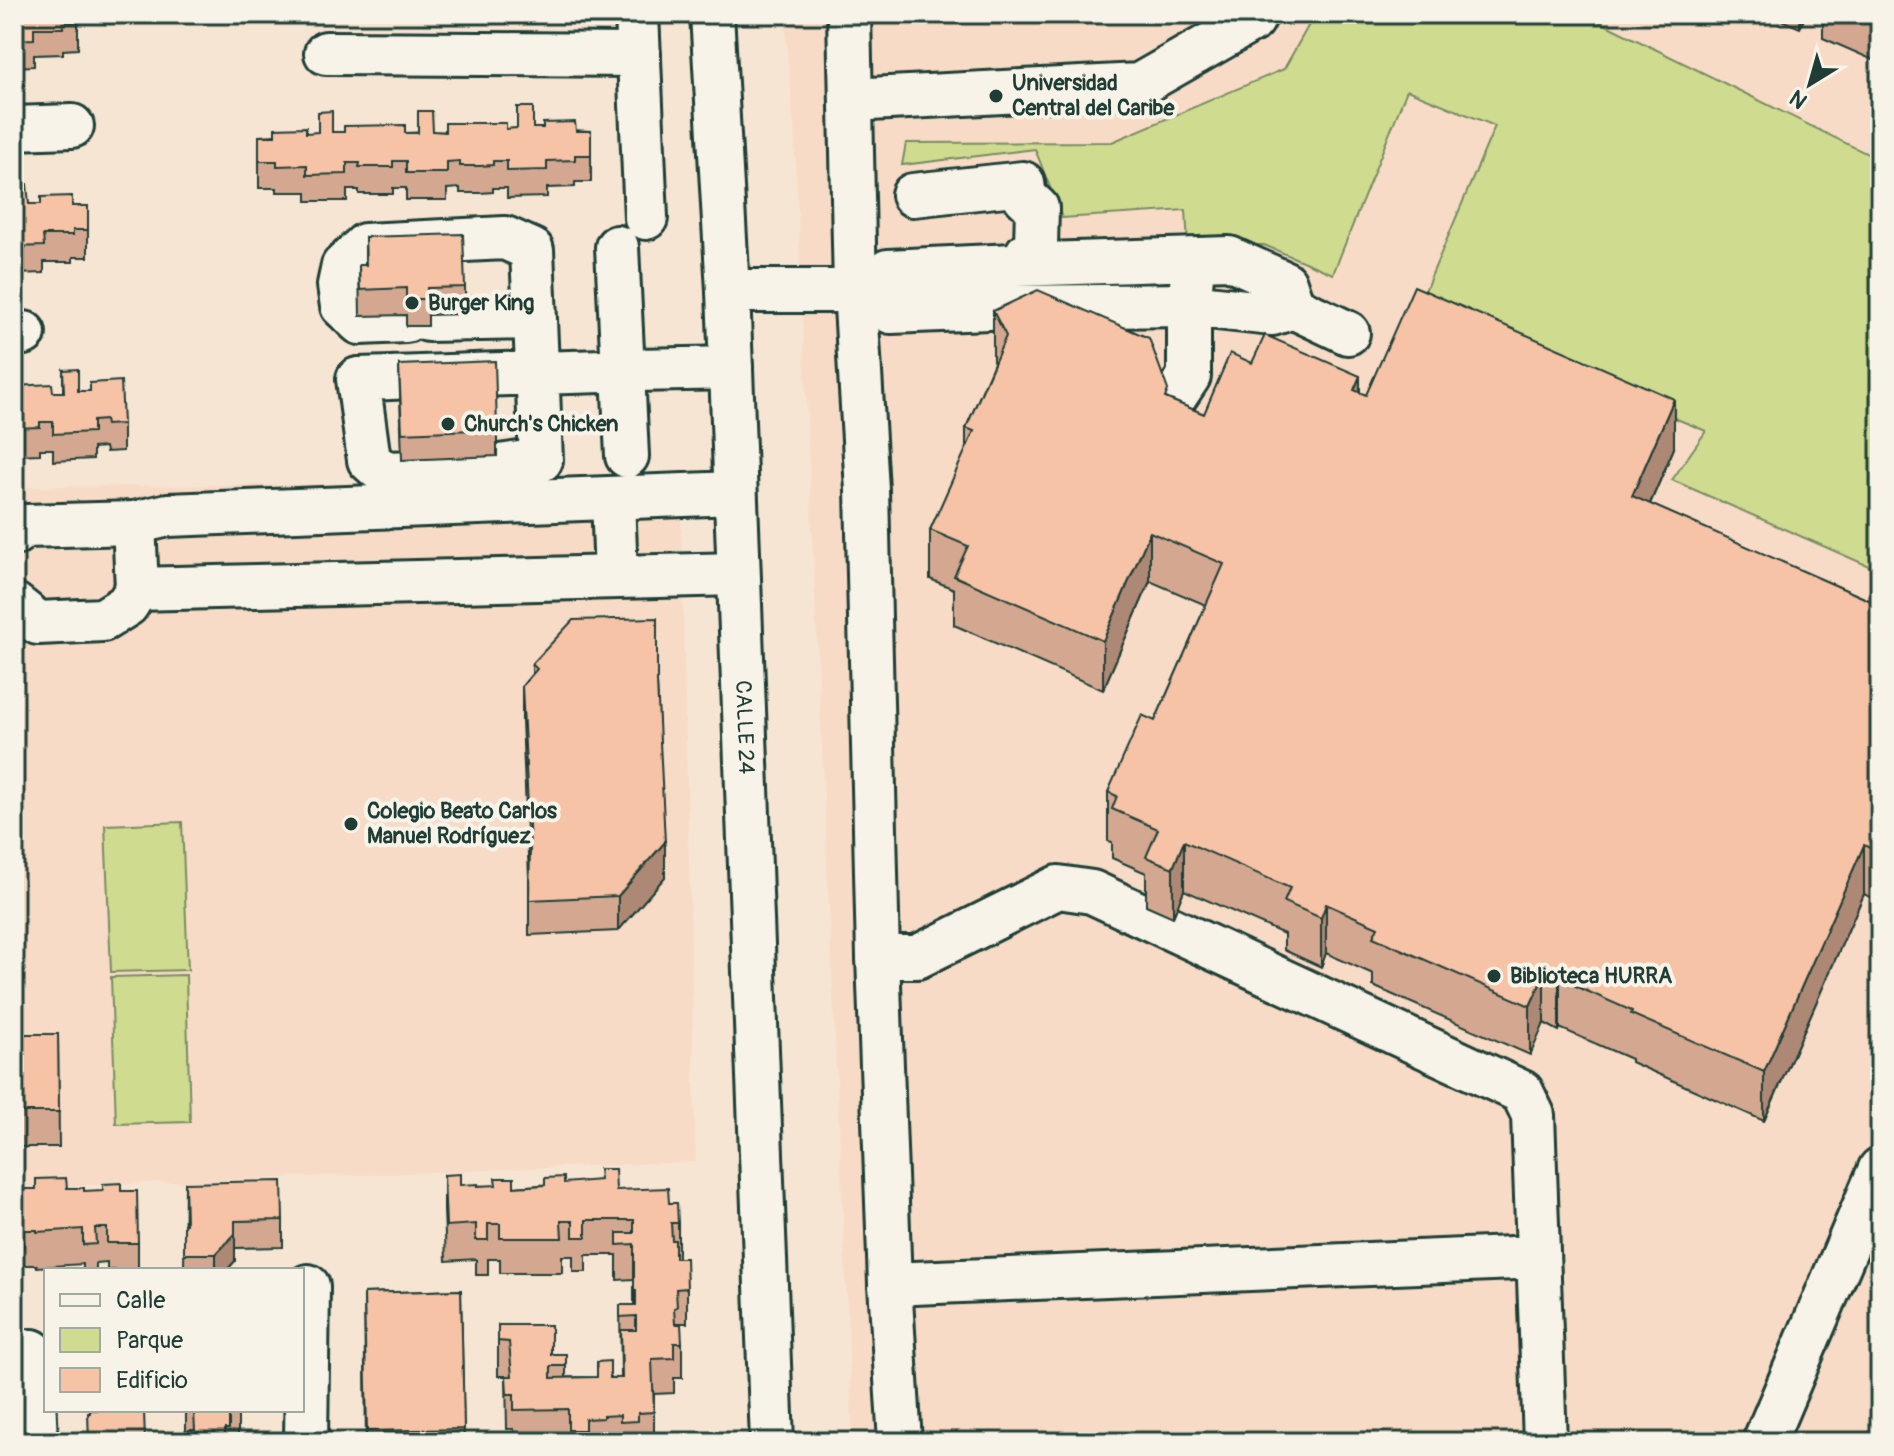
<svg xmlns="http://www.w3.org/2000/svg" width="1894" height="1456" font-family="Pangolin,sans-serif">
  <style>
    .built { fill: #f7dbc6 }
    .green { fill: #cfdb8f; stroke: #778c62; stroke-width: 2 }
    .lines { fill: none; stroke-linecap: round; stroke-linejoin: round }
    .minor-casing { stroke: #1f3d34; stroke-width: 48 }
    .minor { stroke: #f7f3e8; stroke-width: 42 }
    .wall { fill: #d4a890; stroke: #1f3d34; stroke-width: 2 }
    .shaded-wall { fill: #ad8875; stroke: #1f3d34; stroke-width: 2 }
    .building { fill: #f7c3a7; stroke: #1f3d34; stroke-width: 2 }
    .poi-dot { fill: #1f3d34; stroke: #f7f3e8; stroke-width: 3 }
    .labels { text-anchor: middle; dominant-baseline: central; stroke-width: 8; stroke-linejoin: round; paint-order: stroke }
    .poi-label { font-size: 22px; font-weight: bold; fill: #1f3d34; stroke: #f7f3e8; text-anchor: start }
    .street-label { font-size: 22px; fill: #1f3d34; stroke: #f7f3e8 }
  </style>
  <rect width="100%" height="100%" fill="#f7e5d4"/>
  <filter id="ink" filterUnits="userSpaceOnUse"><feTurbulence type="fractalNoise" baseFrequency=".0125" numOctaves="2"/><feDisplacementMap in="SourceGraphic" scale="16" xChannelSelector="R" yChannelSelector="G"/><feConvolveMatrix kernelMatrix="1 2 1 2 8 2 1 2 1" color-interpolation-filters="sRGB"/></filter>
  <g filter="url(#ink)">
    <!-- built -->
    <g class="built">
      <path d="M784 14H1880V1442H853L794 129Z"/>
      <path d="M680 481 696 1162 14 1188V487Z"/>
    </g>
    <!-- green -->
    <g class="green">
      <path d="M1315 14H1584L1880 160V571L1672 480 1706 431 1416 312 1495 126 1407 90 1333 274 1264 245 1188 246 1186 210 1062 218 1035 149 902 165 906 143 1112 142 1284 69Z"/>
      <path d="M182 822 188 970 111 972 105 825Z"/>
      <path d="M186 975 190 1122 116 1124 111 977Z"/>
    </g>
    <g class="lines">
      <!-- minor casing -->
      <g class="minor-casing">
        <g id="minor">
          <path d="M637 14 646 218"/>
          <path id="s1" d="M712 14 728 291 772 1442"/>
          <path d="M849 14 855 289 867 490 878 957 890 1284 900 1442"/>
          <path d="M326 53 639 55"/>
          <path d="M851 100 1139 85 1253 20 1256 14"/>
          <path d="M14 128 72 126"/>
          <path d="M913 195 1023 183 1025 197 1037 208 1036 245 1027 253"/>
          <path d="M617 247 627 456"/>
          <path d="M728 291H869L891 312 1013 307 1189 305 1272 314 1293 307 1285 283 1229 258 1014 265 888 271 869 291"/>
          <path d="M1293 307 1348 333"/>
          <path d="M428 320 534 318"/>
          <path d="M406 321 360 323 342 306 339 285 343 266 365 245 505 238 532 250 541 460 478 469 389 473 378 468 369 460 358 379C482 375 607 370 731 368"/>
          <path d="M14 333H24"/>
          <path d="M1161 418 1189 376V305L1192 276"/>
          <path d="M613 499 616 577"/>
          <path d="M14 534 25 526 134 523 168 515 735 493"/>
          <path d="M137 589 738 574"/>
          <path d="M14 604 38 623 103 620 127 605 137 589 134 523"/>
          <path d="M878 957H917L1058 887 1092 892 1522 1092 1533 1115 1545 1442"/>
          <path d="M890 1284 1538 1257"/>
          <path d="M14 1352 32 1351 36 1442"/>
          <path d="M306 1442 308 1286"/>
          <path d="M1764 1442 1880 1169"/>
        </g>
      </g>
      <!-- minor -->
      <use href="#minor" class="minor"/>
    </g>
    <!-- wall -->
    <g class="wall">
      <path d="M14 14H78V49L63 50V54L34 55V66L14 67Z"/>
      <path d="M1767 14H1806L1800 28Z"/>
      <path d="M1823 14H1880V63L1823 38Z"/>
      <path d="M533 128 591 131V182H575V187L547 188V197L507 198V188H493V192L480 193H460V188L447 189V200H406V188H393V194H359V190H347V201H307V192H277V188H259V136L332 132 405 133Z"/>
      <path d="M29 204 72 206 88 230V257H73V262H44V273L14 274V205Z"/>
      <path d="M365 237 465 287V314L428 315V326H406V315L360 316 359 265H365Z"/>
      <path d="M993 311 1168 399 1204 414 1252 363 1366 395 1674 448 1650 504 1880 605V902L1864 894 1764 1121 1631 1062V1059L1560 1028 1559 1031 1544 1023 1530 1055 1373 986V974L1326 953 1321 967 1284 950V934L1184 890 1173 917 1146 905V873L1112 858V842L1108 841V792L1155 721 1206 605 1150 581 1103 690 954 625V589L930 579V530L966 451V428L994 363 993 360Z"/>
      <path d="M399 365 497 429V456L402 460Z"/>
      <path d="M63 370 78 391 123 424V451L106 452 105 447 93 448V459L53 461V449H40V454L14 455V386L53 392H63Z"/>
      <path d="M532 664 657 682 665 877 618 931 529 935V877L522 721V686L532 674Z"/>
      <path d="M14 976 18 1034H58L59 1147H14Z"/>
      <path d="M444 1175 460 1185 514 1187 564 1183 616 1190 669 1203 678 1223V1257L687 1288V1323H677L682 1343V1378H674V1393L654 1394V1442H514V1429H507L506 1376H498V1325L551 1354H566V1377L621 1378 620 1305H634V1279L617 1280V1255H586V1272H573V1256H562V1273H500V1259H488V1275H476V1259L446 1261 444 1210Z"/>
      <path d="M185 1183 283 1220V1247L235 1248V1261L227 1270H184Z"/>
      <path d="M67 1188 84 1191H121L138 1243V1270H107V1262L96 1263V1270H83V1264L37 1267V1265H23V1282H14V1193Z"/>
      <path d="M461 1290 464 1442H366L364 1293Z"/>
      <path d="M186 1410H238V1437L229 1438V1442H189V1439H186Z"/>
    </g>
    <!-- shaded-wall -->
    <g class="shaded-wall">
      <path d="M1800 14H1806L1800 28Z"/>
      <path d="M1360 376V425L1354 390Z"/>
      <path d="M1674 399V448L1632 545V496Z"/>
      <path d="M1150 532V581L1103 690V641Z"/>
      <path d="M1184 841V890L1173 917V868Z"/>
      <path d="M665 842V877L618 931V896Z"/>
      <path d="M1864 845V894L1764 1121V1072Z"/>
      <path d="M1326 904V953L1321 967V918Z"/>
      <path d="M1544 975V1023L1530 1055V1006Z"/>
      <path d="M1560 979V1028L1559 1031V982Z"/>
      <path d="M235 1234V1261L227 1270H216V1254Z"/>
    </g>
    <!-- building -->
    <g class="building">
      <path d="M14 14H78V22L63 23V28H34V39L14 40Z"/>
      <path d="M517 107H533V128H543V123L575 122 576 131H591V155H575V160L547 161V170L507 171V161H493V165L480 166H460V161L447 162V173H406V161H393V167H359L360 163H347V174L307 175V165L277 166V161H259V136H275V128L306 127V133L318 132V112L332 111V132H344V126L405 125V133H418V111H432L433 131 445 132V123H506V129L517 128Z"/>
      <path d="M15 184H27L29 204H41V197L72 196V206H88V230H73V235H43L44 246 14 247Z"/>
      <path d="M463 234 465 287 427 288 428 299H406V288L360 290 359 265H366L365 237Z"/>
      <path d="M1414 286 1674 399 1632 496 1880 605V853L1864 845 1764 1072 1631 1014 1632 1011 1560 979 1559 982 1544 975 1530 1006 1373 937 1378 927 1326 904 1321 918 1284 902 1290 888 1184 841 1173 868 1146 857 1158 829 1112 809 1117 796 1108 792 1142 715 1155 721 1224 564 1150 532 1103 641 954 576 968 546 930 530 974 431 966 428 1006 336 993 311 1038 290 1149 338 1168 390 1165 398 1204 414 1230 353 1252 363 1265 335 1360 376 1354 390 1366 395Z"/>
      <path d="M495 361 497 429 402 433 399 365Z"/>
      <path d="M78 369V391H90V383L121 381 123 424 106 425 105 420 93 421V432L53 434V422H40V427L14 428V386L52 384 53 392H64L63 370Z"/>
      <path d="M657 618V682L665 842 618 896 529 900 530 847 522 686 537 669 532 664 573 620Z"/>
      <path d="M14 976H18V1034H58L59 1112H14Z"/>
      <path d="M599 1169H615L616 1190 668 1188 669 1203H677L678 1223H671L672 1240H675V1258H686L687 1288 676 1289 677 1307 674 1308 675 1324H681L682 1343H674V1358L652 1359 654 1412 638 1413V1421L620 1422V1415L603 1416V1418L585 1419V1430H568V1409L514 1410V1394H507L506 1376H512L509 1342 498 1341V1325H551V1354H566V1366H551V1378L597 1377V1362L610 1361V1378H622L621 1330H636V1316L620 1317V1305H636V1290H634V1244L617 1245V1233H634V1220H586V1237H573V1221H561L562 1238H500V1224H488V1240H476V1224L446 1226 444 1175 460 1174V1185L478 1184V1186L496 1185 495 1178H514V1187L545 1185V1178L564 1177V1183L600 1180Z"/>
      <path d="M66 1178 67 1188H84V1191L103 1190V1184L121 1183V1191H137L138 1243H107V1228H95L96 1244 83 1245V1229L37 1232V1230H23V1247L14 1248V1193H18L17 1189H36V1179Z"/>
      <path d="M282 1181 283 1220 235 1221V1234L216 1254H184V1224H186L185 1183Z"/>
      <path d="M461 1290 464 1429 367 1431 364 1293Z"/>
      <path d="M90 1410H144L145 1442H89L88 1413H90Z"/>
      <path d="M186 1410H238V1411H229V1429H225V1442H189V1430H195L194 1412H186Z"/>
    </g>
  </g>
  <!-- markers -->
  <g class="poi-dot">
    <circle cx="996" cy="96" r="8"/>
    <circle cx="412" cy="303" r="8"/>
    <circle cx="448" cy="424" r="8"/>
    <circle cx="351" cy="824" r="8"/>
    <circle cx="1494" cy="976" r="8"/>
  </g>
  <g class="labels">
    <!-- poi labels -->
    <g class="poi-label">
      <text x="1012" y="83">Universidad<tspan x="1012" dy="25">Central del Caribe</tspan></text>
      <text x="428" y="303">Burger King</text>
      <text x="464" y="424">Church's Chicken</text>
      <text x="367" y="811">Colegio Beato Carlos<tspan x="367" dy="25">Manuel Rodríguez</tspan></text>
      <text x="1510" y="976">Biblioteca HURRA</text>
    </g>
    <!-- street labels -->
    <g class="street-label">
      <text stroke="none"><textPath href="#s1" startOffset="714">CALLE 24</textPath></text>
    </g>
  </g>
  <!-- margin -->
  <rect width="1894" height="1456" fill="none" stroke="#f7f3e8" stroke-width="48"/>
  <rect x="24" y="24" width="1846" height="1408" fill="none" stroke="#1f3d34" stroke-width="3" filter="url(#ink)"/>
  <!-- legend -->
  <rect x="44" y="1268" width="260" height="144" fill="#f7f3e8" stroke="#a1aaa0" stroke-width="2"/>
  <rect x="60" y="1294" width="40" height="12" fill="#f7f3e8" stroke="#a1aaa0" stroke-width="2"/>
  <text x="116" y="1308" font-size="24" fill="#1f3d34">Calle</text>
  <rect x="60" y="1328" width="40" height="24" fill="#cfdb8f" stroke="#a1aaa0" stroke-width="2"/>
  <text x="116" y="1348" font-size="24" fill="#1f3d34">Parque</text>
  <rect x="60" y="1368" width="40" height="24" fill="#f7c3a7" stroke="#a1aaa0" stroke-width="2"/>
  <text x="116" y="1388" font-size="24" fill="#1f3d34">Edificio</text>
  <!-- north arrow -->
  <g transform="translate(1810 84) rotate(217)" stroke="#f7f3e8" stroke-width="6" paint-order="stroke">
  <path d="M0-6L14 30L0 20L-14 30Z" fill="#1f3d34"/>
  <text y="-12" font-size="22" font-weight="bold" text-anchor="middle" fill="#1f3d34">N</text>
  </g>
</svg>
